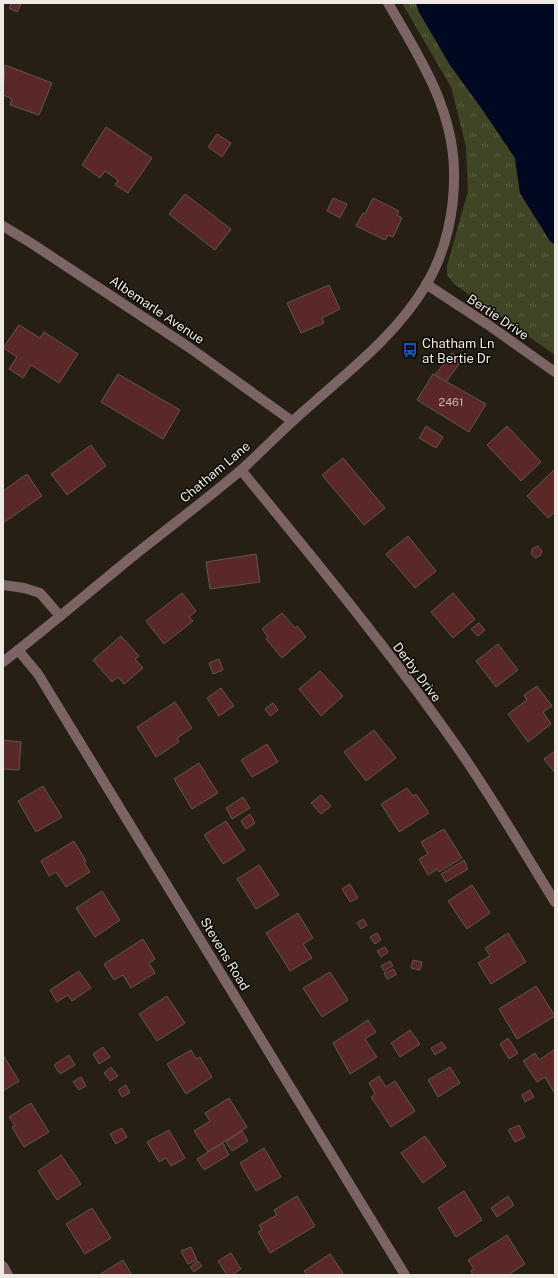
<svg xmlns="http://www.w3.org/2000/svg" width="558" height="1278" font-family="'Public Sans',sans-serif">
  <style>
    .grass { fill: url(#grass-tufts) }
    .water { fill: #00091f }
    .building { fill: #5a2927; stroke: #645452 }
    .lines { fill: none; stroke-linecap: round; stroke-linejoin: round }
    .service { stroke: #7d6464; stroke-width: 10 }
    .minor { stroke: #7d6464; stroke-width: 10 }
    .tertiary { stroke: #7d6464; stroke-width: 10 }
    .labels { text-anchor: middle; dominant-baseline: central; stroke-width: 3; stroke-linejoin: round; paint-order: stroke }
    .number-label { font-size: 11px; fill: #c9b9b3 }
    .street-label { font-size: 13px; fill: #eee9e2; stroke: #0c0906 }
    .poi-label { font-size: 13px; fill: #eee9e2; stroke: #0c0906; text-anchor: start }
  </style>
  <defs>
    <pattern id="grass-tufts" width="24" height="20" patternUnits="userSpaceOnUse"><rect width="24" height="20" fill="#404625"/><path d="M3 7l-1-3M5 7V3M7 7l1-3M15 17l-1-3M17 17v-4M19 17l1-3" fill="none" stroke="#5c6144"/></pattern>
  </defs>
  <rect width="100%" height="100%" fill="#261f14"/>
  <!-- grass -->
  <path class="grass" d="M402 3H416L419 12 450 65 482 109 515 158 520 193 550 241 555 245V355L454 284 447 275V266L468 191 466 147 451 87Z"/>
  <!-- water -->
  <path class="water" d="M416 3H555V245L550 241 520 193 515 158 482 109 450 65 419 12Z"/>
  <!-- building -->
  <g class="building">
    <path d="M12 3 21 4 17 12 9 8Z"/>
    <path d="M5 65 52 83 39 115 10 105 12 99 3 95Z"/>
    <path d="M106 127 152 158 128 193 115 185 118 180 105 171 100 178 82 165Z"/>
    <path d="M217 134 231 143 222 157 208 147Z"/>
    <path d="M185 194 231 229 215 250 169 214Z"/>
    <path d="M333 198 347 204 340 218 327 211Z"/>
    <path d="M373 198 399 211 397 215 402 218 393 237 388 235 385 240 356 226 363 213 365 214Z"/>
    <path d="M329 285 340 309 322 318 324 323 301 333 287 303Z"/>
    <path d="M19 325 40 338 44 332 78 354 59 383 31 365 23 378 9 369 17 357 3 348Z"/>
    <path d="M452 353 462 360 446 382 435 375Z"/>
    <path d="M118 374 180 410 163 439 101 402Z"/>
    <path d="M433 374 486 404 469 432 417 400Z"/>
    <path d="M426 426 443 437 436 448 419 438Z"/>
    <path d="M507 426 541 462 521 481 487 445Z"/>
    <path d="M91 445 106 466 67 495 51 474Z"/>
    <path d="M343 458 385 508 364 525 322 475Z"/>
    <path d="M555 469V512L548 518 527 496Z"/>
    <path d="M27 474 42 496 3 523V491Z"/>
    <path d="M408 536 436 571 415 588 386 554Z"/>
    <path d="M538 546 542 551 540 556 535 558 531 553 533 548Z"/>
    <path d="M256 554 260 582 210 589 206 562Z"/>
    <path d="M182 593 196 611 189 617 193 621 164 644 146 621Z"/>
    <path d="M453 593 475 619 453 638 431 612Z"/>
    <path d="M282 613 295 628 297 626 306 637 282 658 266 639 268 637 262 629Z"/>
    <path d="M479 623 485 630 478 636 471 629Z"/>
    <path d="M121 636 139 656 135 659 143 668 124 684 118 677 112 682 93 660Z"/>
    <path d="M498 644 518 670 496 687 476 661Z"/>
    <path d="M219 659 223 670 213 674 209 663Z"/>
    <path d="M320 671 343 696 321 716 299 689Z"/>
    <path d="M537 686 552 706 543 712 551 724 528 742 508 714 527 700 524 695Z"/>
    <path d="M221 688 234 706 219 716 207 698Z"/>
    <path d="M175 702 192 728 177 738 179 742 156 757 137 727Z"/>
    <path d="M273 703 278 710 270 716 265 709Z"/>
    <path d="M374 730 396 758 366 781 344 752Z"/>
    <path d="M3 740 21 742 19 770 3 769Z"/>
    <path d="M267 744 278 762 252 777 241 760Z"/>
    <path d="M555 751V773L544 759Z"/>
    <path d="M199 763 218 793 192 809 174 779Z"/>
    <path d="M43 786 62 817 36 832 18 801Z"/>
    <path d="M407 788 413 796 416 794 429 813 399 832 381 804Z"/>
    <path d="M321 795 331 806 321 814 311 803Z"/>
    <path d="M243 797 250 808 232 819 226 808Z"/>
    <path d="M250 814 255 823 246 829 241 821Z"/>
    <path d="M226 821 245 850 223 864 204 835Z"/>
    <path d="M444 829 462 858 439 872 437 869 428 875 419 859 428 854 421 842Z"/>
    <path d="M74 841 86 861 84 862 90 872 66 887 56 872 49 876 41 861Z"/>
    <path d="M464 860 468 869 446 882 441 874Z"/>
    <path d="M259 865 279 895 256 909 237 879Z"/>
    <path d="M350 884 358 898 350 902 342 889Z"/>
    <path d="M472 885 490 913 467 929 448 901Z"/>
    <path d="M102 891 120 920 95 937 76 908Z"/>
    <path d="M298 913 313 938 303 944 312 958 290 971 266 933Z"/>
    <path d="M363 919 367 925 361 929 357 923Z"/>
    <path d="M377 933 381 940 375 944 370 937Z"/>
    <path d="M508 933 526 962 491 984 478 963 490 956 485 948Z"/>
    <path d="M143 939 155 959 149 963 155 973 131 988 123 975 114 980 104 964Z"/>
    <path d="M385 947 388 952 381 957 377 951Z"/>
    <path d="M413 960 422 962 420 970 411 968Z"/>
    <path d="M390 961 393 966 384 971 381 966Z"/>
    <path d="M394 969 396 975 387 979 384 973Z"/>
    <path d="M79 971 91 988 72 1001 68 995 57 1002 50 990Z"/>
    <path d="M330 972 348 1000 322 1017 303 988Z"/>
    <path d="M536 986 555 1016 517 1039 499 1009Z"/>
    <path d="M167 996 185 1023 157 1041 139 1014Z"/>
    <path d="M368 1020 376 1032 365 1039 377 1057 350 1074 333 1043Z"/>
    <path d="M410 1030 420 1044 400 1057 391 1043Z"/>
    <path d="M508 1038 518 1053 509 1059 500 1044Z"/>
    <path d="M442 1042 446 1048 435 1055 431 1048Z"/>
    <path d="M103 1047 110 1057 99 1064 93 1054Z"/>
    <path d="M555 1049V1091L554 1092 545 1077 537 1082 523 1061 535 1053 539 1060Z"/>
    <path d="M191 1050 196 1059 200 1057 212 1077 186 1094 167 1064Z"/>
    <path d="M3 1055 19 1081 3 1091Z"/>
    <path d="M69 1055 75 1065 60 1074 54 1065Z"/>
    <path d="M111 1067 118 1076 110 1081 104 1073Z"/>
    <path d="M450 1067 460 1083 438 1097 428 1080Z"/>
    <path d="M379 1076 386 1087 395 1081 415 1111 391 1127 371 1097 375 1094 369 1083Z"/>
    <path d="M81 1077 86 1086 79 1090 73 1082Z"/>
    <path d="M126 1085 130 1093 122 1097 118 1090Z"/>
    <path d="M530 1090 534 1097 525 1102 522 1095Z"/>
    <path d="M229 1098 247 1127 208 1152 194 1131 210 1121 205 1113Z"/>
    <path d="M31 1103 49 1132 24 1147 12 1127 15 1126 9 1117Z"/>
    <path d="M519 1125 525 1137 515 1142 508 1130Z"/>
    <path d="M122 1128 127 1137 116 1144 110 1134Z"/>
    <path d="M169 1130 185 1158 171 1166 166 1158 159 1162 147 1142Z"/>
    <path d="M242 1131 248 1141 232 1151 226 1142Z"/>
    <path d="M425 1136 446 1166 423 1183 401 1153Z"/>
    <path d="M223 1143 229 1155 204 1170 197 1159Z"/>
    <path d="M264 1148 281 1177 256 1191 240 1163Z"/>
    <path d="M61 1155 81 1184 57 1200 38 1171Z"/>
    <path d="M464 1191 482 1220 456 1237 438 1208Z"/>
    <path d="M297 1196 315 1226 270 1253 258 1232 262 1230 259 1225 277 1215 274 1210Z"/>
    <path d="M508 1196 514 1205 497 1217 491 1208Z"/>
    <path d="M92 1208 111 1238 85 1254 66 1224Z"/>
    <path d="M507 1235 525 1264 508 1275H473L471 1271 474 1269 468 1260Z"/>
    <path d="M191 1247 197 1260 188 1264 181 1251Z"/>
    <path d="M231 1253 241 1269 232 1275H227L218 1261Z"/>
    <path d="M330 1254 343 1273 340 1275H307L304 1271Z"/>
    <path d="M123 1260 132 1275H99Z"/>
    <path d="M198 1261 202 1266 194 1272 190 1267Z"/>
  </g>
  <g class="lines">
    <!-- service -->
    <path class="service" d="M3 585 24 588 40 593 60 616"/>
    <!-- minor -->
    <g class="minor">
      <path d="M3 226 31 243 190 348 292 421"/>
      <path d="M426 284 487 324 555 372"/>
      <path d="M241 470C314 559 388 649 455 744 491 795 522 849 555 902"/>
      <path d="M18 650 38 674 405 1275"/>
      <path d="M3 662C47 628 89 592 132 557 168 528 206 500 241 470 260 453 277 435 295 419 341 377 394 339 426 285 446 252 455 210 454 171 453 108 419 56 388 3"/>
    </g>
    <!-- tertiary -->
    <path class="tertiary" d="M3 1266 8 1275"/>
  </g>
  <!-- icons -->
  <defs>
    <g id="bus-bare" transform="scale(1.2)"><path d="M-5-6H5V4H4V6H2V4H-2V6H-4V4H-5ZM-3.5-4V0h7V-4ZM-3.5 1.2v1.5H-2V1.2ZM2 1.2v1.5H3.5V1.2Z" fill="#1a4fb4" stroke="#0c0906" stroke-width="2.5" paint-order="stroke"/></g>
  </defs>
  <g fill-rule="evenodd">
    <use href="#bus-bare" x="410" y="350"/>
  </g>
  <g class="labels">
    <!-- number labels -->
    <g class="number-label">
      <text x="451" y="402">2461</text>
    </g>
    <!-- street labels -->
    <g class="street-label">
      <text transform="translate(157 310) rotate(34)">Albemarle Avenue</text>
      <text transform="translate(498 317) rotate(34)">Bertie Drive</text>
      <text transform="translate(215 472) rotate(-40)">Chatham Lane</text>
      <text transform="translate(417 672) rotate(53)">Derby Drive</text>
      <text transform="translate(225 954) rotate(59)">Stevens Road</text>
    </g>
    <!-- poi labels -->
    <g class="poi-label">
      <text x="422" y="343">Chatham Ln<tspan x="422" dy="15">at Bertie Dr</tspan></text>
    </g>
  </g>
  <!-- border -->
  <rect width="558" height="1278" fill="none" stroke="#eee9e2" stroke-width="8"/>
</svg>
